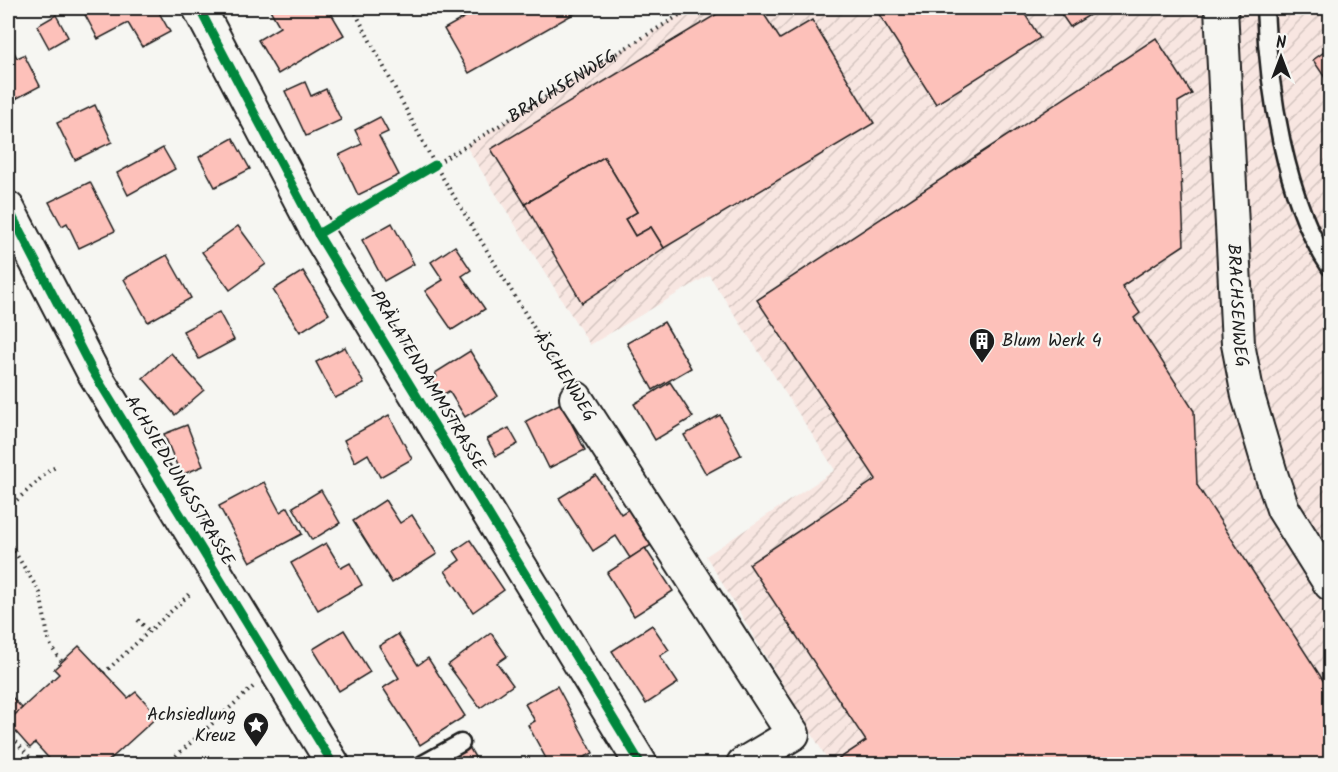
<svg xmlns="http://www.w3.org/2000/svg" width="1338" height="772" font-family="Kalam,sans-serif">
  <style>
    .industrial { fill: url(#industrial-furrows) }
    .building { fill: #fdc1ba; stroke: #1c1c1c; stroke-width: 1.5 }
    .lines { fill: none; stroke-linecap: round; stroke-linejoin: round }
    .lane-casing { stroke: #1c1c1c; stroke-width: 21 }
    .street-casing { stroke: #1c1c1c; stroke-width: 36 }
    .path { stroke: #1c1c1c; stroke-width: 4; stroke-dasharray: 1.5 4.5; stroke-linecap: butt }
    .lane { stroke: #f6f6f2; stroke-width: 16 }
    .street { stroke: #f6f6f2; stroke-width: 32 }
    .cycleway-casing { stroke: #f6f6f2; stroke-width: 13 }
    .cycleway { stroke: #00873e; stroke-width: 9 }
    .labels { text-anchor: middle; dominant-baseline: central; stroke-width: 4.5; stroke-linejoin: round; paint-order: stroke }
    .street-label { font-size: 18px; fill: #1c1c1c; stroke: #f6f6f2 }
    .poi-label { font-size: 18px; fill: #1c1c1c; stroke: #f6f6f2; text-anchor: start }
  </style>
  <defs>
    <pattern id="industrial-furrows" width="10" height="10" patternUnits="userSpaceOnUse" patternTransform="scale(1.5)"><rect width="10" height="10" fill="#f8e6e1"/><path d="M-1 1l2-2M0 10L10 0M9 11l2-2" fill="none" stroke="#d4c5c0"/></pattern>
  </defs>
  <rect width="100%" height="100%" fill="#f6f6f2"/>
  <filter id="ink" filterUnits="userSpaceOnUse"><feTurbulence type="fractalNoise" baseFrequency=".0167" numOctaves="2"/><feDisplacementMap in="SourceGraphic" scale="12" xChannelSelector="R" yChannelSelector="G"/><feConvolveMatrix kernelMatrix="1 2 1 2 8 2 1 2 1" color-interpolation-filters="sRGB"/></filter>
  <g filter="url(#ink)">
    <!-- industrial -->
    <path class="industrial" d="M691 8H1330V764H830L706 556 835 470 709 275 590 345 466 146Z"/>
    <!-- building -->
    <g class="building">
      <path d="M89 8H159L157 9 170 32 142 47 128 23 98 39 83 11Z"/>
      <path d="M269 8H328L344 35 278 74 258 40 280 27Z"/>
      <path d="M481 8H584L469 73 444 29Z"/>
      <path d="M727 8H760L780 39 812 20 874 123 664 248 651 227 635 236 625 219 637 212 604 157 525 204 491 149Z"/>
      <path d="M875 8H1021L1040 38 936 104Z"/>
      <path d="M1052 8H1101L1070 27 1059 11 1055 13Z"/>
      <path d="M56 15 68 37 49 48 37 26Z"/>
      <path d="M1156 38 1192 94 1178 102 1184 245 1122 286 1140 313 1134 318 1194 411 1197 485 1330 691V723L1328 724 1330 728V764H831L866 741 749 564 876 479 757 300Z"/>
      <path d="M10 44 17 58 24 55 40 86 8 103V46Z"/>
      <path d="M1330 48V85L1313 60Z"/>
      <path d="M305 82 311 96 326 89 341 120 306 136 285 91Z"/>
      <path d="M95 105 112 142 75 160 57 123Z"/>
      <path d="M380 117 388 132 379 136 399 175 358 195 339 155 362 144 355 130Z"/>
      <path d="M233 138 250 169 215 187 199 157Z"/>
      <path d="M163 148 175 169 128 195 117 173Z"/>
      <path d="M604 157 637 212 625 219 635 236 651 227 664 248 582 303 525 204Z"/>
      <path d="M90 182 115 231 79 248 67 223 62 226 49 202Z"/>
      <path d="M392 223 414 264 384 281 362 240Z"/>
      <path d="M238 226 266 264 230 290 202 252Z"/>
      <path d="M455 246 471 270 462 276 485 309 452 330 425 291 443 280 431 262Z"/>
      <path d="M167 255 191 298 148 322 124 279Z"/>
      <path d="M303 271 329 314 300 332 273 290Z"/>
      <path d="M219 312 234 340 199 359 183 331Z"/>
      <path d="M664 322 691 368 653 390 627 343Z"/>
      <path d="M345 347 364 384 335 398 316 362Z"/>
      <path d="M470 351 498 396 465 417 449 391 441 396 431 380 437 377 435 373Z"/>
      <path d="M171 353 204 390 175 415 143 378Z"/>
      <path d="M670 382 693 417 655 440 634 404Z"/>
      <path d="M561 403 585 450 549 468 526 421Z"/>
      <path d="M389 415 412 459 380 477 368 454 355 462 344 440Z"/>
      <path d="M720 415 741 455 706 474 684 435Z"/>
      <path d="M187 425 203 466 181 475 164 434Z"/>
      <path d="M509 428 518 444 496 456 487 439Z"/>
      <path d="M596 475 621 514 635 505 658 541 630 558 616 536 593 551 559 498Z"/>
      <path d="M264 482 280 512 288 507 302 534 250 562 219 506Z"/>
      <path d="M321 490 340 523 312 540 293 507Z"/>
      <path d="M385 500 400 523 412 515 437 554 392 583 353 521Z"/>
      <path d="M470 540 504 590 473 612 445 571 460 560 454 551Z"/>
      <path d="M326 543 341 568 350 563 362 585 318 610 291 563Z"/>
      <path d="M645 548 673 591 634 616 607 573Z"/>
      <path d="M652 625 669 650 660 656 678 683 646 704 612 651Z"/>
      <path d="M344 630 370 672 339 691 313 649Z"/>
      <path d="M491 633 507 656 497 663 513 685 480 708 448 665Z"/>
      <path d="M398 634 418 665 428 658 465 716 420 745 383 688 399 678 379 646Z"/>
      <path d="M79 646 128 698 136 692 158 716 105 764H54L35 743 30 748 8 723V721L59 674 54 669Z"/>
      <path d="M557 686 593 753 571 764H549L528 725 535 721 525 704Z"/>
      <path d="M8 693 22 708 8 721Z"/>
      <path d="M469 747 479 764H439Z"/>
    </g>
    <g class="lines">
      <!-- lane casing -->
      <g class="lane-casing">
        <g id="lane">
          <path d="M1265 8C1268 87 1285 201 1330 267"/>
          <path d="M423 764 461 743"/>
        </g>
      </g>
      <!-- street casing -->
      <g class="street-casing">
        <g id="street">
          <path d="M199 8 318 234 641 764"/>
          <path id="s2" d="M1221 8 1238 344 1248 396 1272 477 1283 509 1330 584"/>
          <path d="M8 208 92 370 333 764"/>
          <path d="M576 398 793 734 743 764"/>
        </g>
      </g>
      <!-- path -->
      <g class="path">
        <path d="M353 8 435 165 562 374"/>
        <path id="s1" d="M344 218 466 146 691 8"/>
        <path d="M8 508 50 470 58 466"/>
        <path d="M8 541 40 593 49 642 52 648 62 662"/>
        <path d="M138 620 150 632"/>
        <path d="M104 673 192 592"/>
        <path d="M8 733 36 764"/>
        <path d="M167 764 253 687"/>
      </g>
      <!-- lane -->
      <use href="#lane" class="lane"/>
      <!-- street -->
      <use href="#street" class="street"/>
      <!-- cycleway casing -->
      <g class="cycleway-casing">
        <g id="cycleway">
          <path d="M199 8 318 234 641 764"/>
          <path d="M8 208 92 370 333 764"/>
          <path d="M318 234 435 165"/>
        </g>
      </g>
      <!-- cycleway -->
      <use href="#cycleway" class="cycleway"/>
    </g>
  </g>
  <!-- icons -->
  <defs>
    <g id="building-pin" transform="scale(1.35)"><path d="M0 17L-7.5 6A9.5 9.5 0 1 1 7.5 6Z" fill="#1c1c1c" stroke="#f6f6f2"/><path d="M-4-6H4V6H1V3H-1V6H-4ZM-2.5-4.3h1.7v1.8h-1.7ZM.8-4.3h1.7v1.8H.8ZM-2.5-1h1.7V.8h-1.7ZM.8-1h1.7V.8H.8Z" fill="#fff"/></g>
    <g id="sight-pin" transform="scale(1.35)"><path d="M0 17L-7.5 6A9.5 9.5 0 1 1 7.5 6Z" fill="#1c1c1c" stroke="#f6f6f2"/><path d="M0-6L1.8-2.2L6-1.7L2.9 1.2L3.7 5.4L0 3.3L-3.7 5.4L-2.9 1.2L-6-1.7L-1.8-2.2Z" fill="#fff"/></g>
  </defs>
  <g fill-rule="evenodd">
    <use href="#building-pin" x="982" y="341"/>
    <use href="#sight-pin" x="256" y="725"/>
  </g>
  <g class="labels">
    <!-- street labels -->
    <g class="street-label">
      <text stroke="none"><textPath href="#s1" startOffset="255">BRACHSENWEG</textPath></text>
      <text stroke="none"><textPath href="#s2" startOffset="298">BRACHSENWEG</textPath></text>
      <text transform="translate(564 377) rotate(58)">ÄSCHENWEG</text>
      <text transform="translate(427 381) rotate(59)">PRÄLATENDAMMSTRASSE</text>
      <text transform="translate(179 481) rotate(59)">ACHSIEDLUNGSSTRASSE</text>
    </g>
    <!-- poi labels -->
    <g class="poi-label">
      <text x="1002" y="341">Blum Werk 4</text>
      <text x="236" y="715" text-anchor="end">Achsiedlung<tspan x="236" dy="21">Kreuz</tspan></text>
    </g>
  </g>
  <!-- margin -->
  <rect width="1338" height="772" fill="none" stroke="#f6f6f2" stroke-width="30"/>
  <rect x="15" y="15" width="1308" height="742" fill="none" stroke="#1c1c1c" stroke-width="2" filter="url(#ink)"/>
  <!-- north arrow -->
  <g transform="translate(1281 57)" stroke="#f6f6f2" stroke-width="4.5" paint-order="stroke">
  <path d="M0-4.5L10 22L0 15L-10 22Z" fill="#1c1c1c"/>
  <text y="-9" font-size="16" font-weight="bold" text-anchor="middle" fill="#1c1c1c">N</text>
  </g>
</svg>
